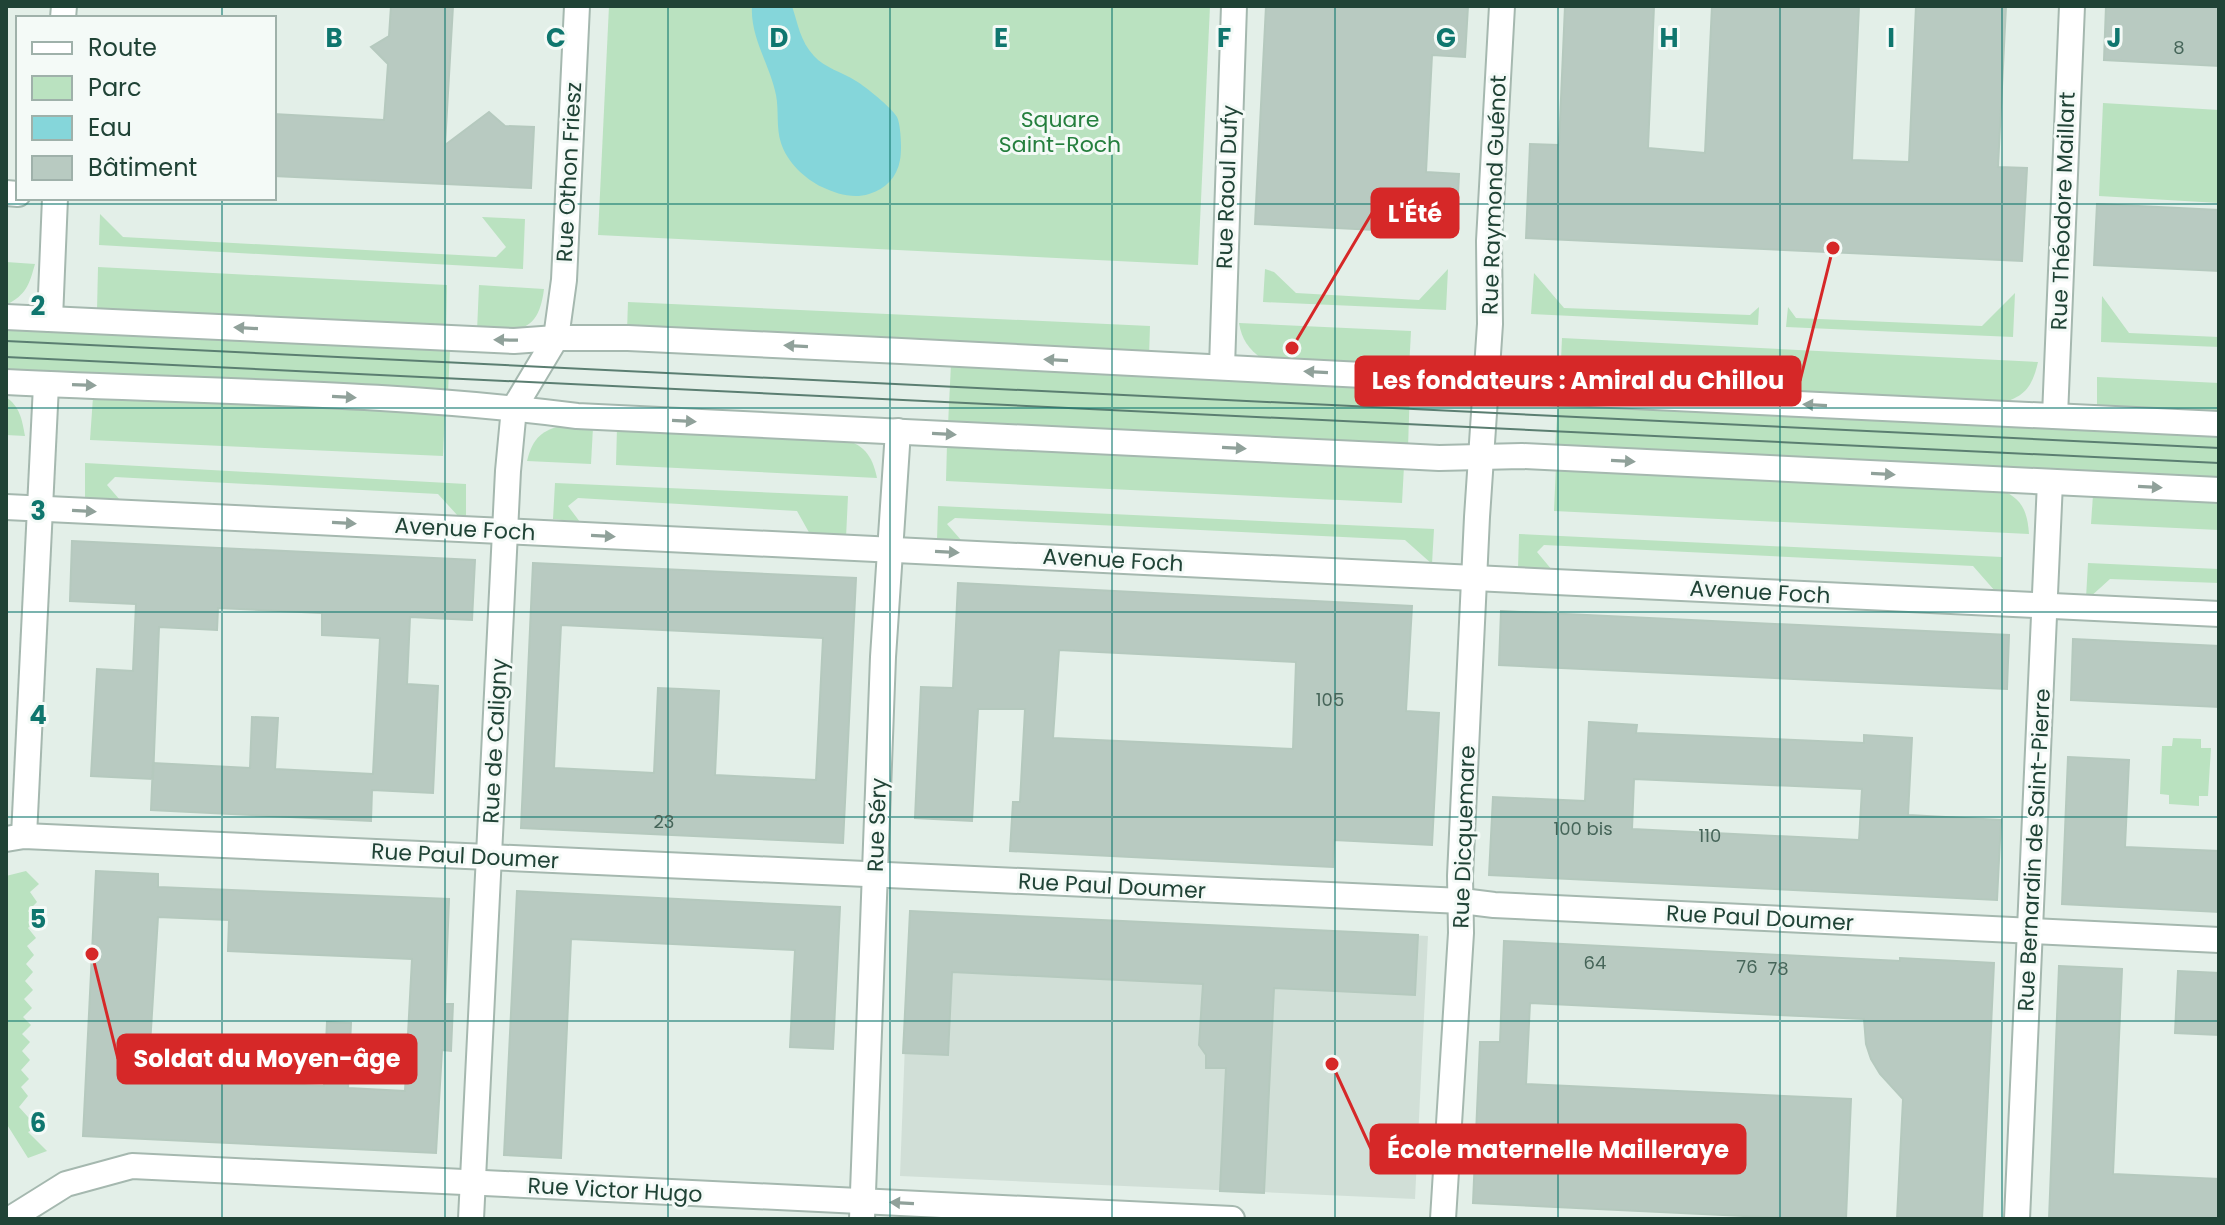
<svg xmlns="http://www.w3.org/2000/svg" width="2225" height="1225" font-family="Poppins,sans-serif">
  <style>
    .built { fill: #d1dfd7 }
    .green { fill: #bae2c0 }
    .water { fill: #85d6da }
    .building { fill: #b8cac1; stroke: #b5c9be; stroke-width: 2; fill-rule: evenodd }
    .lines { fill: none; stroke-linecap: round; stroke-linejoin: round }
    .minor-casing { stroke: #a5b8af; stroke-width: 28 }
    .minor { stroke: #fff; stroke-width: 24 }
    .tram { stroke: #5b7e71; stroke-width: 2 }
    .oneway { fill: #90a19a }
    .grid { fill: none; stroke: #0f766e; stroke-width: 2; stroke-opacity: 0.55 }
    .labels { text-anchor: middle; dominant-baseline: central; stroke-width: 6; stroke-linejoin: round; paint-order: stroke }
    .number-label { font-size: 18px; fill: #466559 }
    .park-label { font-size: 22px; fill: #257f3e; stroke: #f4faf7 }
    .street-label { font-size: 22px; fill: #204336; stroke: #f4faf7 }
    .grid-label { font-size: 26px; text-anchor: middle; font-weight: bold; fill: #0f766e; stroke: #f4faf7; stroke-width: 6; stroke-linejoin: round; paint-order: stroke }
    .leader { fill: none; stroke: #d62828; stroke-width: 3 }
    .callout-dot { fill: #d62828; stroke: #f4faf7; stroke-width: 3 }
    .callout { fill: #d62828; stroke: #d62828; stroke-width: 3 }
    .callout-label { font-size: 24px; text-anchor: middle; font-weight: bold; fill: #fff }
  </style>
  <rect width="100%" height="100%" fill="#e3efe8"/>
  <!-- built -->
  <path class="built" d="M910 911 1428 936 1415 1199 900 1176Z"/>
  <!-- green -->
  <g class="green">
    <path d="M609 6H1210L1198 265 598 235Z"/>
    <path d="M2103 103 2219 110V203L2099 196Z"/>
    <path d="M100 214 123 237 496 257 506 247 482 217 525 219 523 269 99 245Z"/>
    <path d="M6 262 35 264C29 285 27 294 6 305Z"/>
    <path d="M98 267 447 285 446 330 97 311Z"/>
    <path d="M1265 269 1274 272 1296 293 1419 300 1448 269 1446 310 1263 302Z"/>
    <path d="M1534 273 1564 308 1750 315 1759 307 1758 325 1531 314Z"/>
    <path d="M479 285 544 289C538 337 516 329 477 331Z"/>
    <path d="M2015 293 2013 337 1786 327 1788 307 1796 318 1982 326Z"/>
    <path d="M2102 296 2129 333 2219 337V347L2101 342Z"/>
    <path d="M628 302 1150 326 1149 356 627 331Z"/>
    <path d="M1239 323 1411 331 1409 369 1262 359C1248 348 1242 340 1239 323Z"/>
    <path d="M6 326 450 348 448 394 6 373Z"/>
    <path d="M1562 338 2038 362C2032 388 2024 398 1997 404L1560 382Z"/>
    <path d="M951 364 1410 387 1408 448 948 425Z"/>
    <path d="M2097 377 2219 383V415L2107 409 2097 405Z"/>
    <path d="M103 395 445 412 443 456 90 440 93 397Z"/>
    <path d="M6 397C20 407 22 419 25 436L6 435Z"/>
    <path d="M1558 401 2219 433V480L1555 449Z"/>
    <path d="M565 425 593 427 591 464 527 461C533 437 542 430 565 425Z"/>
    <path d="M617 427 840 438C863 444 872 454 877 478L616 465Z"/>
    <path d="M947 444 1404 466 1402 503 946 481Z"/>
    <path d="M85 463 466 484V517L458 516 438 494 115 477 107 485 120 500 85 499Z"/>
    <path d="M1556 466 1995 487C2020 497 2027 507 2029 534L1554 511Z"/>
    <path d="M555 483 848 496 846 538 811 536 797 511 578 498 568 506 580 522 553 519Z"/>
    <path d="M2093 495 2219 499V530L2091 524Z"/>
    <path d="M938 506 1434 529 1432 564 1405 540 955 518 947 524 961 540H937Z"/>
    <path d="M1519 534 2002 557V591H1995L1973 566 1544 545 1537 552 1552 570 1518 569Z"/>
    <path d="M2088 563 2219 569V583L2110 579 2089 598H2086Z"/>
    <path d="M2173 738 2201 739V748H2211L2208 796H2199V806L2169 804V795L2160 794 2162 746H2172Z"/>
    <path d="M26 871 39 884 30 892 37 902 28 911 36 920 28 928 36 938 27 946 34 955 26 964 33 972 25 981 33 990 24 999 32 1008 23 1017 31 1025 22 1034 30 1042 22 1051 30 1060 21 1070 29 1079 21 1087 28 1096 19 1107 37 1127 28 1132 47 1151 28 1158 6 1123V876Z"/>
  </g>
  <!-- water -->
  <path class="water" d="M752 6H792C798 24 800 41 814 56 825 68 842 72 856 81 866 87 891 107 897 117 901 125 902 151 900 160 897 177 886 189 869 194 853 199 837 194 822 187 805 179 787 162 781 143 776 128 779 110 776 95 770 65 750 37 752 6Z"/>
  <!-- building -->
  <g class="building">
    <path d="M391 6H453L445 145 489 112 505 126 534 127 531 188 274 176V114L384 120 388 64 371 47 389 36Z"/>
    <path d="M1266 6H1468L1465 57 1432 55 1426 172 1459 174 1456 234 1255 224Z"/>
    <path d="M1565 6H1654L1648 148 1705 153 1712 6H1859L1852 160 1909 162 1916 6H2006L1998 167 2027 168 2022 261 1526 238 1530 144 1559 145Z"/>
    <path d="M2106 6H2219V66L2104 60Z"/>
    <path d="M2097 204 2219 210V271L2094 265Z"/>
    <path d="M72 541 475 560 472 620 410 617 407 684 438 686 433 793 372 790 371 821 151 810 153 763 250 768 252 717 278 718 275 769 373 774 380 638 322 635V613L218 608 217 630 159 627 153 779 91 776 97 669 133 671 136 604 70 601Z"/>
    <path d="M533 563 856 578 843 843 521 828ZM561 625 823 638 816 780 715 775 719 691 681 689 658 688 654 773 554 768Z"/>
    <path d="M958 583 1412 606 1406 711 1439 713 1432 845 1334 840 1333 867 1010 851 1013 802H1020L1025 709H978L972 821 915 818 921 687 953 688ZM1059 650 1296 662 1293 749 1053 738Z"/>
    <path d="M1501 611 2009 635 2007 689 1499 665Z"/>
    <path d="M2073 639 2219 646V707L2071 700Z"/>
    <path d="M1589 722 1637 725 1636 733 1864 743V735L1912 738 1908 815 2001 820 1997 900 1489 875 1493 797 1585 801ZM1634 779 1862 789 1859 840 1632 829Z"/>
    <path d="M2068 757 2129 760 2125 847 2219 851V912L2062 904Z"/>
    <path d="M96 871 158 874V887L449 899 445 1004H453L451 1051 442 1050 436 1153 83 1136ZM158 917 229 920 228 951 412 959 405 1091 348 1088 351 1023 327 1022 324 1086 148 1077Z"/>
    <path d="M517 891 840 907 833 1049 790 1047 795 950 571 939 561 1158 504 1155Z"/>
    <path d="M910 911 1418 935 1415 995 1274 988 1264 1193 1220 1191 1226 1068H1206V1055L1199 1045 1203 984 952 972 948 1055 903 1053Z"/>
    <path d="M1504 941 1900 961V958L1994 963 1982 1219H1897L1903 1099 1880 1074 1871 1059 1866 1044 1864 1019 1530 1003 1526 1084 1851 1099 1846 1219H1806L1473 1203 1480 1042H1500Z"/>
    <path d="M2059 966 2122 969 2113 1174 2219 1179V1219H2049Z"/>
    <path d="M2178 971 2219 973V1035L2175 1033Z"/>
  </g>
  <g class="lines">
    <!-- minor casing -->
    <g class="minor-casing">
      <g id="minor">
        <path d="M63 18 64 6"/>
        <path d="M6 193 18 194"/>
        <path d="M6 317 514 341 556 338H628L901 351 1421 378 1527 391 2219 424"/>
        <path d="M50 319 55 198"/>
        <path d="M1222 367 1234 6"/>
        <path d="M6 382C196 392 388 391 577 416L1400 456 1439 458 1522 456 2219 490"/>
        <path d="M2055 416 2072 6"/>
        <path d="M6 507 2219 614"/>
        <path d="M24 836 46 385"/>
        <path d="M6 839 24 836 1462 901 1494 905 2219 940"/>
        <path d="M10 1219 66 1184 132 1166 1232 1219"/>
        <path d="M471 1219 508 471 514 408 556 338 564 280 577 6"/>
        <path d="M862 1219 883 657 898 431"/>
        <path d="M1443 1219 1461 933 1460 876 1477 517 1490 324 1489 241 1502 6"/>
        <path d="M2017 1219 2050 482"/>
      </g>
    </g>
    <!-- minor -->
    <use href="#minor" class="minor"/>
    <!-- tram -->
    <g class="tram">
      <path d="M6 341 2219 448"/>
      <path d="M6 357 2219 463"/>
    </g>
  </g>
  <!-- one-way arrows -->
  <defs><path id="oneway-solid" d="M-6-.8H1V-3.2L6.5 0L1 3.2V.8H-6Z" transform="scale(2)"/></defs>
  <g class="oneway">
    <use href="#oneway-solid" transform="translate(246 328) rotate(-177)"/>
    <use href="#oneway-solid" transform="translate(506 340) rotate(-179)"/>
    <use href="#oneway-solid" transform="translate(796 346) rotate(-177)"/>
    <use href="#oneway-solid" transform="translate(1056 360) rotate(-177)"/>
    <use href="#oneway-solid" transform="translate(1316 372) rotate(-177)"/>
    <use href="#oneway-solid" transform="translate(84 385) rotate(2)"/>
    <use href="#oneway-solid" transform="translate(344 397) rotate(3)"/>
    <use href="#oneway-solid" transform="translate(1815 405) rotate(-177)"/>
    <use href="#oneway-solid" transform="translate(684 421) rotate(3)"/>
    <use href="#oneway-solid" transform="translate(944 434) rotate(3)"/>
    <use href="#oneway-solid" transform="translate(1234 448) rotate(3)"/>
    <use href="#oneway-solid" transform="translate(1623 461) rotate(3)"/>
    <use href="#oneway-solid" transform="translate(1883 474) rotate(3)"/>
    <use href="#oneway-solid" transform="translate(2150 487) rotate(3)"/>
    <use href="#oneway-solid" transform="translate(84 511) rotate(3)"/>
    <use href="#oneway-solid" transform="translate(344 523) rotate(3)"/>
    <use href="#oneway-solid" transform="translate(603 536) rotate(3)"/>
    <use href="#oneway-solid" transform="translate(947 552) rotate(3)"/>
    <use href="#oneway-solid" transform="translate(902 1203) rotate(-177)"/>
  </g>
  <!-- grid -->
  <path class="grid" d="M222 6V18M445 6V1219M668 6V1219M890 6V1219M1112 6V1219M1335 6V1219M1558 6V1219M1780 6V1219M2002 6V1219M222 198V1219M6 204H2219M6 408H2219M6 612H2219M6 817H2219M6 1021H2219"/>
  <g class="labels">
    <!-- number labels -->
    <g class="number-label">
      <text x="2179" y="47">8</text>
      <text x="1330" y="699">105</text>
      <text x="664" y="821">23</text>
      <text x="1583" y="828">100 bis</text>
      <text x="1710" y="835">110</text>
      <text x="1595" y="962">64</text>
      <text x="1747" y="966">76</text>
      <text x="1778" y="968">78</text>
    </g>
    <!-- park labels -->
    <g class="park-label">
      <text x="1060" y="119">Square<tspan x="1060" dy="25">Saint-Roch</tspan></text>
    </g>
    <!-- street labels -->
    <g class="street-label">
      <text transform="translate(569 172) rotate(-87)">Rue Othon Friesz</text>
      <text transform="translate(1227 187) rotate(-88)">Rue Raoul Dufy</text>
      <text transform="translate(1494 195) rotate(-88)">Rue Raymond Guénot</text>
      <text transform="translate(2063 211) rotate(-88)">Rue Théodore Maillart</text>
      <text transform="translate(465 529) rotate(3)">Avenue Foch</text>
      <text transform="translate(1113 560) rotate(3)">Avenue Foch</text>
      <text transform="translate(1760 592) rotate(3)">Avenue Foch</text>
      <text transform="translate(495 741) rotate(-87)">Rue de Caligny</text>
      <text transform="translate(877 825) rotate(-88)">Rue Séry</text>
      <text transform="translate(1464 837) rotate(-88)">Rue Dicquemare</text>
      <text transform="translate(2034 850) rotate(-87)">Rue Bernardin de Saint-Pierre</text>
      <text transform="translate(465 856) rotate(3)">Rue Paul Doumer</text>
      <text transform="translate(1112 886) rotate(3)">Rue Paul Doumer</text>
      <text transform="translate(1760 918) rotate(3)">Rue Paul Doumer</text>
      <text transform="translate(615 1190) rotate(3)">Rue Victor Hugo</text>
    </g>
  </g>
  <g class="grid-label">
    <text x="334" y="47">B</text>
    <text x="556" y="47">C</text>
    <text x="779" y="47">D</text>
    <text x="1001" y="47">E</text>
    <text x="1224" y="47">F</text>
    <text x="1446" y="47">G</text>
    <text x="1669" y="47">H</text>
    <text x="1891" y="47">I</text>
    <text x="2114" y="47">J</text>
    <text x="38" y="315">2</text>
    <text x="38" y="520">3</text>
    <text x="38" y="724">4</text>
    <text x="38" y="928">5</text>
    <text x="38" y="1132">6</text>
  </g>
  <!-- callouts -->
  <path class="leader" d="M1292 348L1372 213M1833 248L1800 381M92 954L118 1059M1332 1064L1371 1149"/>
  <g class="callout-dot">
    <circle cx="1292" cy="348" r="8"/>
    <circle cx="1833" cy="248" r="8"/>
    <circle cx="92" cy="954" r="8"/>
    <circle cx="1332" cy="1064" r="8"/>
  </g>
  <g class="callout">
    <rect x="1372" y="189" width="86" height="48" rx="8"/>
    <rect x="1356" y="357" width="444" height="48" rx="8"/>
    <rect x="118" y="1035" width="298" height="48" rx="8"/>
    <rect x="1371" y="1125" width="374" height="48" rx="8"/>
  </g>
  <g class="callout-label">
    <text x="1415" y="222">L'Été</text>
    <text x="1578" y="389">Les fondateurs : Amiral du Chillou</text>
    <text x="267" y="1067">Soldat du Moyen-âge</text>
    <text x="1558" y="1158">École maternelle Mailleraye</text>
  </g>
  <!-- border -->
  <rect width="2225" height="1225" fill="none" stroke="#204336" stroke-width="16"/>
  <!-- legend -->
  <rect x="16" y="16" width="260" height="184" fill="#f4faf7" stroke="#9fb1aa" stroke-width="2"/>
  <rect x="32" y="42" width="40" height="12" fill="#ffffff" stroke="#9fb1aa" stroke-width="2"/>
  <text x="88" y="56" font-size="24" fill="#204336">Route</text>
  <rect x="32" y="76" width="40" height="24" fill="#bae2c0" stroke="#9fb1aa" stroke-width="2"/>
  <text x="88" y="96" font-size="24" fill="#204336">Parc</text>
  <rect x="32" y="116" width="40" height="24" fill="#85d6da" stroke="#9fb1aa" stroke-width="2"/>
  <text x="88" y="136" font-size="24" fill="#204336">Eau</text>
  <rect x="32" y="156" width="40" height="24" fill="#b8cac1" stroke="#9fb1aa" stroke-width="2"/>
  <text x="88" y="176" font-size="24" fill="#204336">Bâtiment</text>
</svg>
